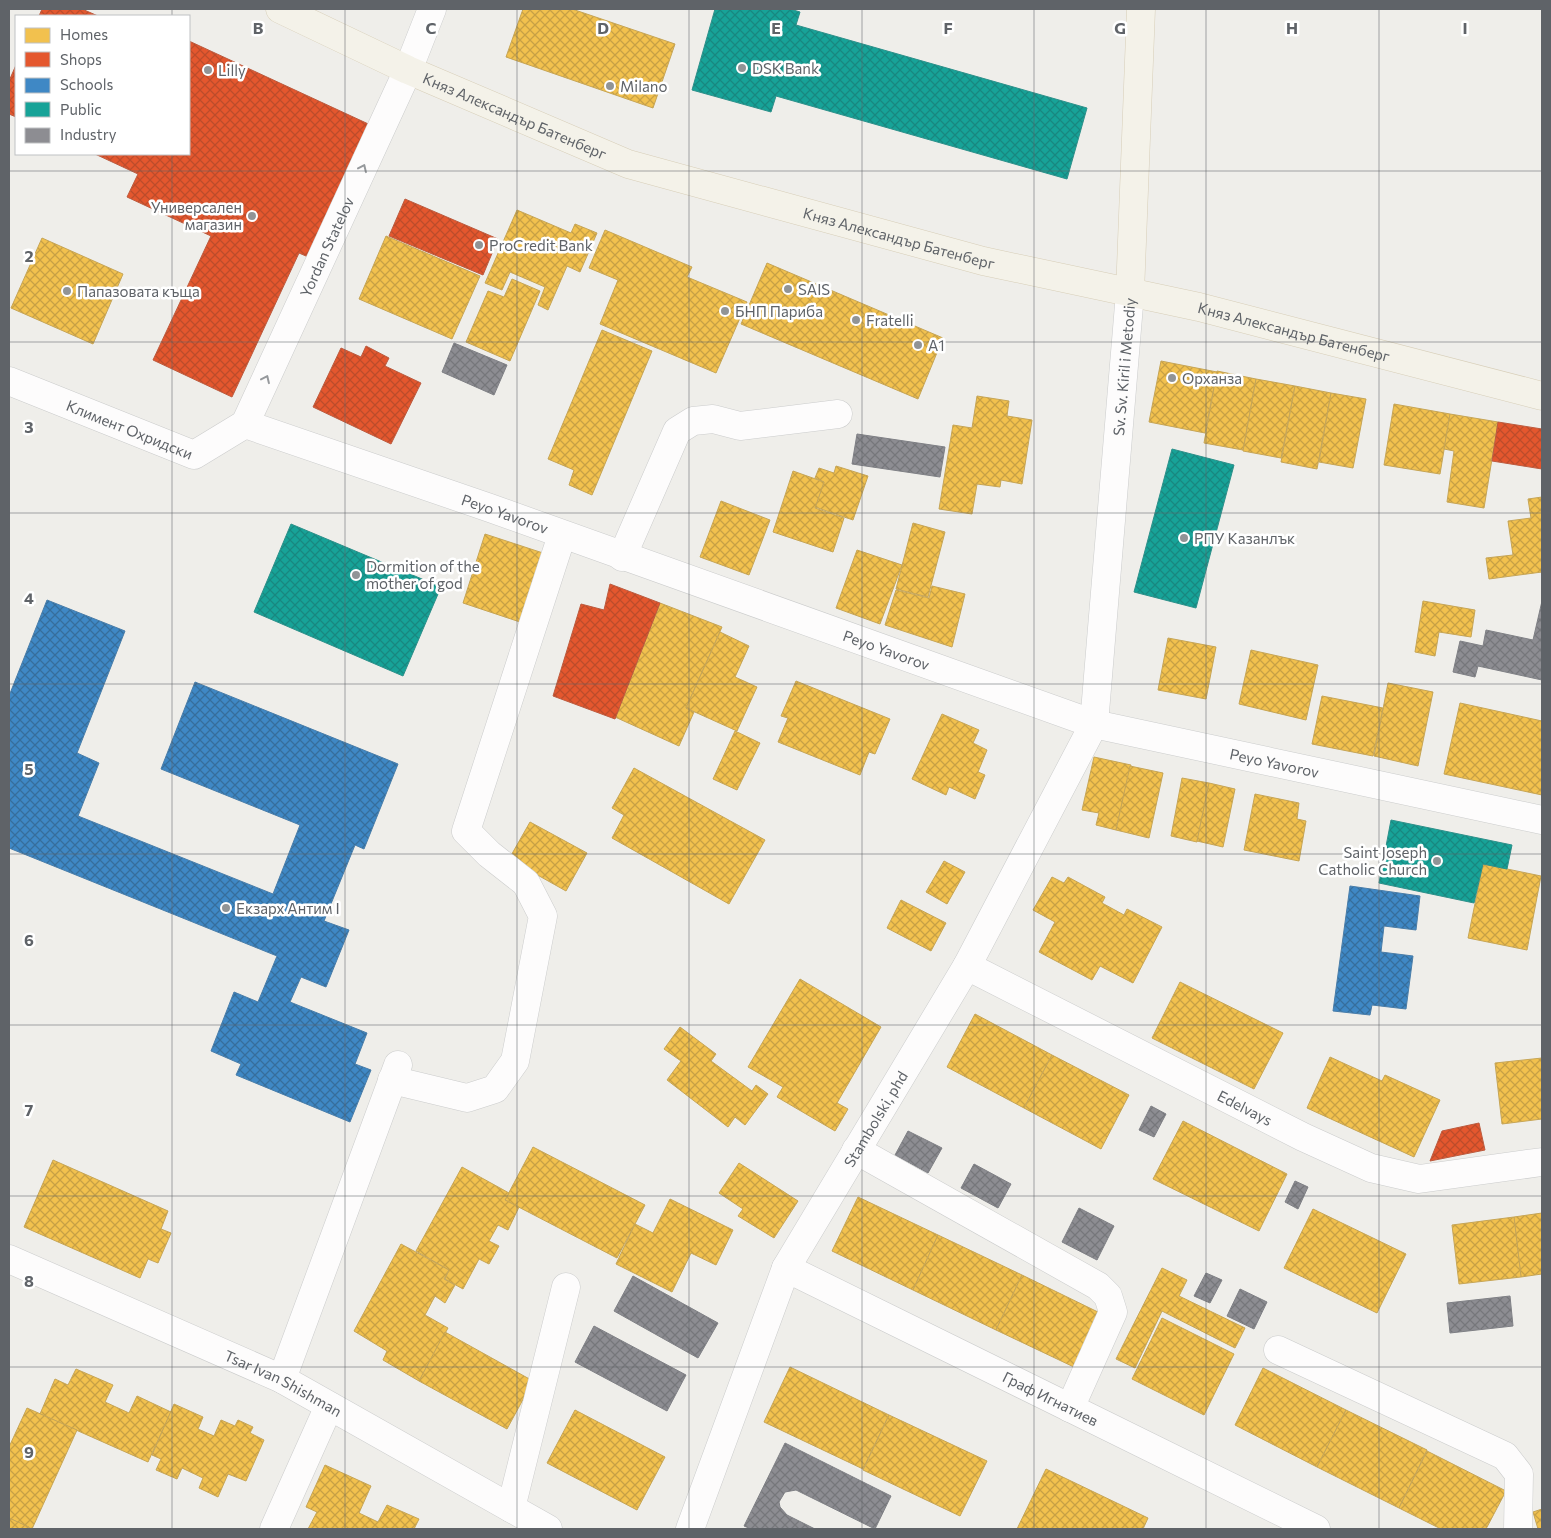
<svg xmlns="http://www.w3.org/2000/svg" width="1551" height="1538" font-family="Commissioner,sans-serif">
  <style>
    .homes { fill: url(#homes-cross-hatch); stroke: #c6a556 }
    .shops { fill: url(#shops-cross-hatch); stroke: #bc5b3f }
    .schools { fill: url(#schools-cross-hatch); stroke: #497da9 }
    .public { fill: url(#public-cross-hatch); stroke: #2d908a }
    .industry { fill: url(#industry-cross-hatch); stroke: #7f8085 }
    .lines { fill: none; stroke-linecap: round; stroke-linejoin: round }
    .minor-casing { stroke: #cbcccc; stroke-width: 29 }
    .major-casing { stroke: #d7ceb8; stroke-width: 29 }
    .minor { stroke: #fdfcfc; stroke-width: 28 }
    .major { stroke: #f4f2e9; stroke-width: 28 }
    .oneway { stroke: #96999c }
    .grid { fill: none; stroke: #5f6368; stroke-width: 1; stroke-opacity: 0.55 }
    .poi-dot { fill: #919496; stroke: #fff; stroke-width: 2 }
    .labels { text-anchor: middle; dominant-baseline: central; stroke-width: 5; stroke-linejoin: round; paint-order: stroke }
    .poi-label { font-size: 15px; fill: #5f6368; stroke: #fff; text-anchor: start }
    .street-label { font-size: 15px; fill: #5f6368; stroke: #fff }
    .grid-label { font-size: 16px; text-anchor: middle; font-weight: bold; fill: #5f6368; stroke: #fff; stroke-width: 5; stroke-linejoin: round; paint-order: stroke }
  </style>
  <defs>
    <pattern id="homes-cross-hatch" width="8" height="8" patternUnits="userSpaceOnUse" patternTransform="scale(1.25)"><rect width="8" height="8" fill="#f2c14e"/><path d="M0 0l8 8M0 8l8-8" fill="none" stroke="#c7a045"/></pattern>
    <pattern id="shops-cross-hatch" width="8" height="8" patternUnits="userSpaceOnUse" patternTransform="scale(1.25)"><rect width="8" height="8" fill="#e4572e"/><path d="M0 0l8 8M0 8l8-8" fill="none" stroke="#bc4c2b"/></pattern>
    <pattern id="schools-cross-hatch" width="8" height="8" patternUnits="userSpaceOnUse" patternTransform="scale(1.25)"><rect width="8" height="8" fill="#3f88c5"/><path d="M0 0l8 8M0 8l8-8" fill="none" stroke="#366e9c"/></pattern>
    <pattern id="public-cross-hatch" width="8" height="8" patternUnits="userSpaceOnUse" patternTransform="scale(1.25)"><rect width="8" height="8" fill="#17a398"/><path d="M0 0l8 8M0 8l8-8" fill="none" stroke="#188880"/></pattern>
    <pattern id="industry-cross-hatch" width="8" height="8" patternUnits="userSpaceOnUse" patternTransform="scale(1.25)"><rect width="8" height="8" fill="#8d8d92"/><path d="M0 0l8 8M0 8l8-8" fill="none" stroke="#76777b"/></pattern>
  </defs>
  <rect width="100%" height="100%" fill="#efeeea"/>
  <!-- homes -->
  <g class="homes">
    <path d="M523 9H572L675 44 653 108 506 57Z"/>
    <path d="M517 210 571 233 575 224 597 233 580 272 567 266 548 310 538 305 545 287 510 272 502 290 485 283Z"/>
    <path d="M605 230 692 267 687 277 747 302 716 373 600 324 618 280 589 268Z"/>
    <path d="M386 236 480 276 452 339 359 299Z"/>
    <path d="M42 238 123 274 93 344 11 308Z"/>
    <path d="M767 263 943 338 918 399 741 324Z"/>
    <path d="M512 279 540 291 510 361 466 342 488 291 504 297Z"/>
    <path d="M602 330 652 351 592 495 569 485 574 470 548 459Z"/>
    <path d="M1161 361 1217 372 1205 433 1149 422Z"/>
    <path d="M1217 371 1256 379 1243 450 1204 443Z"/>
    <path d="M1256 379 1295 386 1281 458 1243 451Z"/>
    <path d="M1295 386 1331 393 1317 469 1281 462Z"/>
    <path d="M1331 393 1366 399 1353 468 1319 462Z"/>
    <path d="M977 396 1009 401 1007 416 1032 420 1022 484 1001 480 1000 487 977 484 972 514 939 509 953 425 972 428Z"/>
    <path d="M1394 404 1450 414 1440 474 1384 465Z"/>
    <path d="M1450 414 1498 422 1484 508 1447 502 1454 451 1444 449Z"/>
    <path d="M836 466 868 476 853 520 815 507 824 482 815 478 819 468 834 473Z"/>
    <path d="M793 471 824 482 815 508 844 518 833 552 773 532Z"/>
    <path d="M1542 497V572L1489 579 1486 558 1513 555 1508 521 1531 518 1528 499Z"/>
    <path d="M721 501 770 520 749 575 700 557Z"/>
    <path d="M913 523 945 532 928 597 896 589Z"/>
    <path d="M485 534 546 554 523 623 463 603Z"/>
    <path d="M857 550 902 565 880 624 836 608Z"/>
    <path d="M932 586 965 594 952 647 885 625 896 590 929 598Z"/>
    <path d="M1423 601 1475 610 1471 637 1439 632 1435 656 1415 652Z"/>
    <path d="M660 603 722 627 686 708 694 712 679 746 615 717Z"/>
    <path d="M720 632 749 646 735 677 757 687 737 731 686 708Z"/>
    <path d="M1168 638 1216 647 1206 699 1158 690Z"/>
    <path d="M1251 650 1318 665 1306 720 1239 704Z"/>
    <path d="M796 681 890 719 875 754 869 752 860 775 778 742 788 718 781 716Z"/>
    <path d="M1388 683 1433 692 1418 766 1374 756Z"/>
    <path d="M1322 696 1383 708 1373 756 1312 744Z"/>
    <path d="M1460 703 1542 721V795L1444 774Z"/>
    <path d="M942 714 979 730 973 743 987 750 978 772 985 775 975 799 949 787 946 795 912 779Z"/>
    <path d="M735 731 760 743 737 790 713 779Z"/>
    <path d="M1094 757 1131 765 1116 830 1096 825 1099 813 1082 810Z"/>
    <path d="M1130 766 1163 773 1149 838 1116 830Z"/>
    <path d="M634 768 765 840 729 904 612 838 624 815 612 808Z"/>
    <path d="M1182 778 1209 783 1197 842 1171 836Z"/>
    <path d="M1209 783 1235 789 1223 847 1197 841Z"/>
    <path d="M1255 794 1299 803 1297 819 1306 821 1299 861 1244 850Z"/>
    <path d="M530 822 587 853 566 891 509 859Z"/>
    <path d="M944 861 965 872 947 904 926 892Z"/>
    <path d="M1483 864 1541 876 1527 950 1468 938Z"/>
    <path d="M1052 877 1064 883 1068 877 1105 897 1102 903 1124 915 1127 909 1162 927 1133 983 1100 966 1092 980 1039 952 1055 922 1033 910Z"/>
    <path d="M901 900 946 923 931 951 887 928Z"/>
    <path d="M800 979 881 1027 837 1103 848 1109 835 1131 777 1097 783 1087 748 1067Z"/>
    <path d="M1180 982 1283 1033 1254 1089 1152 1038Z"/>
    <path d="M975 1014 1052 1055 1024 1108 947 1067Z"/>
    <path d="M680 1027 716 1054 711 1061 752 1091 756 1085 768 1094 745 1125 735 1117 728 1127 667 1080 681 1061 664 1049Z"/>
    <path d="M1052 1055 1129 1095 1101 1149 1024 1108Z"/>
    <path d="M1330 1057 1382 1081 1385 1075 1440 1100 1414 1157 1307 1108Z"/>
    <path d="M1542 1058V1119L1502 1124 1495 1063Z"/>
    <path d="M1183 1121 1287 1174 1259 1231 1153 1179Z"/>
    <path d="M533 1147 645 1205 617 1258 505 1200Z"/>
    <path d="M53 1160 168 1211 161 1229 171 1233 158 1263 148 1259 140 1278 24 1227Z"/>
    <path d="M739 1163 798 1201 774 1238 738 1216 743 1209 719 1193Z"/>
    <path d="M462 1167 509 1193 505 1200 519 1207 508 1230 498 1225 489 1241 499 1246 489 1264 479 1259 463 1289 445 1279 449 1270 416 1251Z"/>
    <path d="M858 1197 938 1235 913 1290 832 1251Z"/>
    <path d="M670 1199 733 1230 716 1265 691 1253 672 1292 616 1264 635 1224 653 1233Z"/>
    <path d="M1313 1209 1406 1254 1377 1313 1284 1268Z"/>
    <path d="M1542 1213V1274L1521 1277 1514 1217Z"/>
    <path d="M1514 1217 1521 1277 1459 1284 1452 1225Z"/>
    <path d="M938 1235 1022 1275 996 1330 913 1290Z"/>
    <path d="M401 1244 449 1270 444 1279 455 1285 445 1303 435 1296 425 1315 448 1328 419 1381 383 1360 387 1351 354 1331Z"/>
    <path d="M1162 1268 1187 1280 1179 1296 1245 1328 1235 1348 1162 1311 1135 1368 1116 1359Z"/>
    <path d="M1022 1275 1102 1314 1076 1368 996 1330Z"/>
    <path d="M1162 1318 1234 1354 1204 1415 1132 1379Z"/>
    <path d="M445 1332 533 1381 507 1429 419 1381Z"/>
    <path d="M790 1367 889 1415 863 1469 764 1422Z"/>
    <path d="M1263 1368 1346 1410 1317 1467 1235 1425Z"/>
    <path d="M76 1369 113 1385 105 1402 129 1413 137 1396 171 1412 148 1462 40 1414 55 1379 68 1385Z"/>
    <path d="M174 1404 203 1417 198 1429 214 1436 221 1420 235 1426 238 1420 253 1427 250 1433 264 1440 246 1481 228 1474 218 1497 199 1488 203 1478 182 1468 177 1479 156 1470 161 1459 152 1455Z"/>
    <path d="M27 1408 77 1430 32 1529 9 1518V1447Z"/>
    <path d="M575 1410 665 1457 637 1510 547 1463Z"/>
    <path d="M1346 1410 1427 1450 1399 1508 1317 1467Z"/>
    <path d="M889 1415 987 1461 960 1516 863 1470Z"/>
    <path d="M1427 1451 1506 1491 1486 1529H1441L1399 1508Z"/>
    <path d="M325 1465 371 1486 359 1513 378 1522 387 1505 419 1519 414 1529H308L317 1512 306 1507Z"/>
    <path d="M1046 1469 1148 1518 1143 1529H1017Z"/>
    <path d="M1542 1509V1529H1538L1533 1512Z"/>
    <path d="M9 1518 29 1527 28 1529H9Z"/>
  </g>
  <!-- shops -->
  <g class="shops">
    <path d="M42 9H82L98 16H39Z"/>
    <path d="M189 41 377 128 315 260 299 253 232 397 153 360 211 236 127 197 138 174 95 154H189Z"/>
    <path d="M16 65V117L9 114V81Z"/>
    <path d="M405 199 498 239 483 275 389 236Z"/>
    <path d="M366 346 389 358 385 366 421 383 391 444 313 407 341 348 361 357Z"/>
    <path d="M1498 422 1542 429V469L1492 461Z"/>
    <path d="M610 584 660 603 615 719 553 696 581 604 604 610Z"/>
    <path d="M1479 1123 1485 1150 1430 1161 1442 1131Z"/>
  </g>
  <!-- schools -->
  <g class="schools">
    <path d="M47 600 125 631 77 753 99 763 78 816 273 894 300 825 161 769 195 682 398 764 364 849 355 845 324 921 349 930 326 987 301 977 290 1002 367 1033 355 1064 371 1070 350 1122 236 1075 241 1064 211 1051 234 992 258 1002 277 956 9 848V696Z"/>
    <path d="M1350 886 1420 896 1416 930 1384 926 1381 952 1413 956 1406 1009 1372 1005 1370 1015 1333 1011Z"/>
  </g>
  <!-- public -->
  <g class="public">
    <path d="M715 9H790L800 12 796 25 1087 108 1067 179 776 96 771 112 692 90Z"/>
    <path d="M1172 449 1234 465 1196 608 1134 592Z"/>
    <path d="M291 524 441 587 403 676 254 612Z"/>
    <path d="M1391 820 1512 845 1507 869 1483 864 1474 903 1379 883Z"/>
  </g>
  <!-- industry -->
  <g class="industry">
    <path d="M454 343 507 365 494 395 442 372Z"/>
    <path d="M857 434 945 447 940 477 852 464Z"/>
    <path d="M1542 601V680L1478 666 1475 677 1453 672 1460 641 1483 646 1486 630 1533 640Z"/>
    <path d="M1151 1106 1166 1114 1154 1137 1139 1130Z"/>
    <path d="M908 1131 942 1148 928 1173 895 1155Z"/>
    <path d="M974 1164 1011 1184 998 1208 961 1188Z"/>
    <path d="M1295 1181 1308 1187 1298 1209 1285 1202Z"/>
    <path d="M1079 1208 1114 1226 1097 1260 1062 1242Z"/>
    <path d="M1206 1273 1222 1280 1210 1303 1194 1296Z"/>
    <path d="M633 1276 718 1323 698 1358 614 1311Z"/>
    <path d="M1240 1289 1267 1302 1254 1329 1227 1316Z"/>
    <path d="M1510 1296 1513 1326 1450 1333 1447 1303Z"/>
    <path d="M594 1326 686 1375 667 1411 575 1362Z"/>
    <path d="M785 1443 891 1496 875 1529 796 1490 785 1492 779 1502 780 1507 787 1515 815 1529H751L744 1526Z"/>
  </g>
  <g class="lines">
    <!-- minor casing -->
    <g class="minor-casing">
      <g id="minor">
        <path id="s1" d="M9 381 194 455 245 424"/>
        <path id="s2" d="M245 424 490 508 1094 724 1542 820"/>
        <path id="s3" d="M245 424 408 70 432 9"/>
        <path d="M622 557 677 431 693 421 713 419 740 426 838 414"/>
        <path id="s4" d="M967 966 1303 1137 1371 1168 1419 1179 1542 1162"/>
        <path d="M392 1080 467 1098 495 1089 515 1061 543 916 526 883 489 854 466 831 562 535"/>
        <path d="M856 1150 1098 1286 1108 1296 1113 1312 1070 1408"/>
        <path id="s5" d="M9 1259 282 1379 548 1529"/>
        <path id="s6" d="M786 1268 1316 1529"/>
        <path d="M1278 1350 1505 1456 1519 1474 1518 1529"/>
        <path d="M282 1379 398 1065"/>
        <path d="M511 1508 566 1287"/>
        <path d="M274 1529 329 1406"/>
        <path id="s7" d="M690 1529 786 1268 967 966 1094 724 1130 293"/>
      </g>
    </g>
    <!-- major casing -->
    <g class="major-casing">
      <g id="major">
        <path id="s8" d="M280 9 408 70 628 164 983 261 1199 307 1542 396"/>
        <path d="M1130 293 1141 9"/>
      </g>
    </g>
    <!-- minor -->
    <use href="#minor" class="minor"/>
    <!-- major -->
    <use href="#major" class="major"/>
  </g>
  <!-- one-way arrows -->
  <defs><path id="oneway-chevron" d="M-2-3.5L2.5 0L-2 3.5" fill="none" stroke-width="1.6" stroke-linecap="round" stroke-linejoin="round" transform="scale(1.25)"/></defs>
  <g class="oneway">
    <use href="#oneway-chevron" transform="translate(363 168) rotate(-65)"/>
    <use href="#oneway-chevron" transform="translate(266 379) rotate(-65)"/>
  </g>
  <!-- grid -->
  <path class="grid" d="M172 9V16M345 9V1529M517 9V1529M689 9V1529M862 9V1529M1034 9V1529M1206 9V1529M1379 9V1529M172 154V1529M9 171H1542M9 342H1542M9 513H1542M9 684H1542M9 854H1542M9 1025H1542M9 1196H1542M9 1367H1542"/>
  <!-- markers -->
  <g class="poi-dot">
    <circle cx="742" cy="68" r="5"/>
    <circle cx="208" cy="70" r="5"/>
    <circle cx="610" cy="86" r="5"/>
    <circle cx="252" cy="216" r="5"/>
    <circle cx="479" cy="245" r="5"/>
    <circle cx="788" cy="289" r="5"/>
    <circle cx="67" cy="291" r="5"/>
    <circle cx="725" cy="311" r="5"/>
    <circle cx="856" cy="320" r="5"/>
    <circle cx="918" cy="345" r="5"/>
    <circle cx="1172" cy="378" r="5"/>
    <circle cx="1184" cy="538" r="5"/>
    <circle cx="356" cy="575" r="5"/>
    <circle cx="1437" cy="861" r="5"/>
    <circle cx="226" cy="908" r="5"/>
  </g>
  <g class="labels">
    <!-- poi labels -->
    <g class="poi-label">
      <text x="752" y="68">DSK Bank</text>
      <text x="218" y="70">Lilly</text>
      <text x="620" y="86">Milano</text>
      <text x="242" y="207" text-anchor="end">Универсален<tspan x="242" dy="17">магазин</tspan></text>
      <text x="489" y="245">ProCredit Bank</text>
      <text x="798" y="289">SAIS</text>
      <text x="77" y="291">Папазовата къща</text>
      <text x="735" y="311">БНП Париба</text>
      <text x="866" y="320">Fratelli</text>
      <text x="928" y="345">A1</text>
      <text x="1182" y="378">Орханза</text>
      <text x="1194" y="538">РПУ Казанлък</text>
      <text x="366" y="566">Dormition of the<tspan x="366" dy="17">mother of god</tspan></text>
      <text x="1427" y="852" text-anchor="end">Saint Joseph<tspan x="1427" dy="17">Catholic Church</tspan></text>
      <text x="236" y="908">Екзарх Антим I</text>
    </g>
    <!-- street labels -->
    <g class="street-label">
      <text stroke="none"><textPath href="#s8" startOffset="258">Княз Александър Батенберг</textPath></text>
      <text stroke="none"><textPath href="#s8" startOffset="662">Княз Александър Батенберг</textPath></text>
      <text stroke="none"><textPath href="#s3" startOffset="195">Yordan Statelov</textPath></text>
      <text stroke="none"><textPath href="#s8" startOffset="1068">Княз Александър Батенберг</textPath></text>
      <text stroke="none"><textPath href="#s7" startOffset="1262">Sv. Sv. Kiril i Metodiy</textPath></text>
      <text stroke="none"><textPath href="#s1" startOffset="130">Климент Охридски</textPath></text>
      <text stroke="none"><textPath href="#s2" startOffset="275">Peyo Yavorov</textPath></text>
      <text stroke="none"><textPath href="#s2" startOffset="680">Peyo Yavorov</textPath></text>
      <text stroke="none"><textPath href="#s2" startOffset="1085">Peyo Yavorov</textPath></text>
      <text stroke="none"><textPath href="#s4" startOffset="312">Edelvays</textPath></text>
      <text stroke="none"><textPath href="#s7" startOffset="452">Stambolski, phd</textPath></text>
      <text stroke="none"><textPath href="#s5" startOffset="301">Tsar Ivan Shishman</textPath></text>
      <text stroke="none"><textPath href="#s6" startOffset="295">Граф Игнатиев</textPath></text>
    </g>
  </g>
  <g class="grid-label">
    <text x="258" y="34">B</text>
    <text x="431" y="34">C</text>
    <text x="603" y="34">D</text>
    <text x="776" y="34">E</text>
    <text x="948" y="34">F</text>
    <text x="1120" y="34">G</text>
    <text x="1292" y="34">H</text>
    <text x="1465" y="34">I</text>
    <text x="29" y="262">2</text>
    <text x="29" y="433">3</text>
    <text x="29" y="604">4</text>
    <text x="29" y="775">5</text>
    <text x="29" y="946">6</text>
    <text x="29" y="1116">7</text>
    <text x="29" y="1287">8</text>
    <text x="29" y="1458">9</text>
  </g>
  <!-- border -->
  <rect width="1551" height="1538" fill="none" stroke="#5f6368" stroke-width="20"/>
  <!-- legend -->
  <rect x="15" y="15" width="175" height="140" fill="#ffffff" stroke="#bfc1c3"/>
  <rect x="25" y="28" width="25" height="15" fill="#f2c14e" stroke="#bfc1c3"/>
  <text x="60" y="40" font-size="15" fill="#5f6368">Homes</text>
  <rect x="25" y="52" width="25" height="15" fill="#e4572e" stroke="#bfc1c3"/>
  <text x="60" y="65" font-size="15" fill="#5f6368">Shops</text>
  <rect x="25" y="78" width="25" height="15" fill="#3f88c5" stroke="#bfc1c3"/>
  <text x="60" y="90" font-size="15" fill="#5f6368">Schools</text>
  <rect x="25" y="102" width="25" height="15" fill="#17a398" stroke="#bfc1c3"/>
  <text x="60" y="115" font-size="15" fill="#5f6368">Public</text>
  <rect x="25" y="128" width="25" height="15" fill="#8d8d92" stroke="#bfc1c3"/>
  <text x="60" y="140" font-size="15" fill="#5f6368">Industry</text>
</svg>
